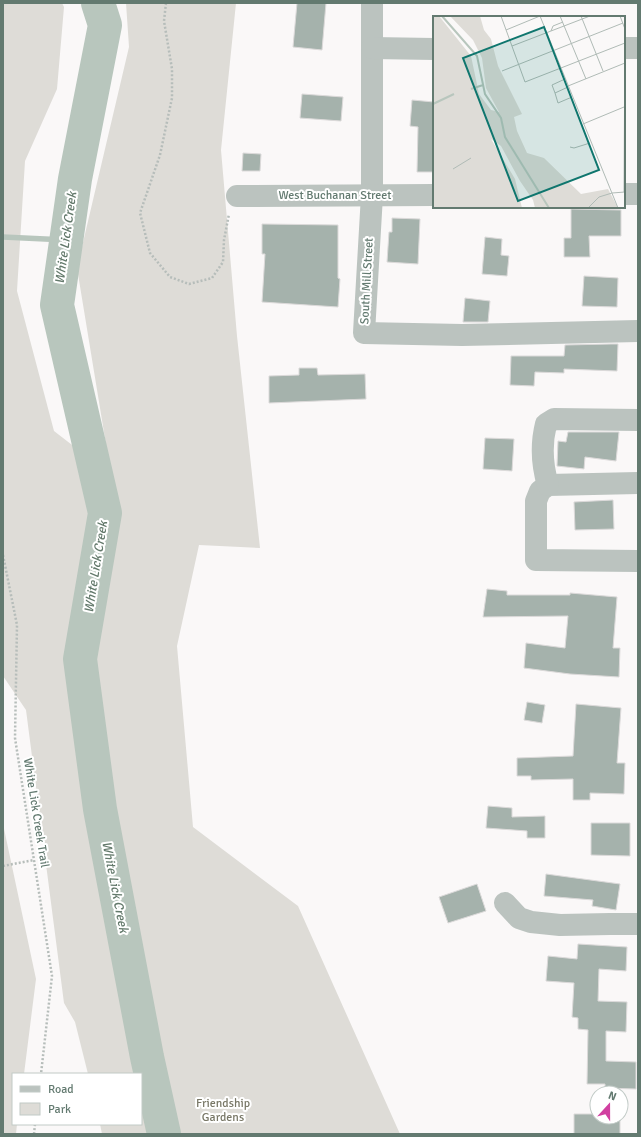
<svg xmlns="http://www.w3.org/2000/svg" width="641" height="1137" font-family="Signika,sans-serif">
  <style>
    .green { fill: #dedcd7 }
    .lines { fill: none; stroke-linecap: round; stroke-linejoin: round }
    .stream { stroke: #b8c6bd; stroke-width: 5.5 }
    .river { stroke: #b8c6bd; stroke-width: 34 }
    .building { fill: #a5b2ac; stroke: #dcdada }
    .path { stroke: #b6bdba; stroke-width: 2.5; stroke-dasharray: 2 2; stroke-linecap: butt }
    .minor { stroke: #bbc3bf; stroke-width: 22 }
    .labels { text-anchor: middle; dominant-baseline: central; stroke-width: 4; stroke-linejoin: round; paint-order: stroke }
    .street-label { font-size: 12px; fill: #637a70; stroke: #fff }
    .park-label { font-size: 12px; fill: #787766; stroke: #fff }
    .water-label { font-size: 13px; font-style: italic; fill: #63796b; stroke: #fff }
    .inset-river { fill: none; stroke: #b8c6bd; stroke-width: 2 }
    .inset-road { fill: none; stroke: #b0bbb6; stroke-width: 1 }
    .view { fill: #0f766e; fill-opacity: 0.15; stroke: #0f766e; stroke-width: 2 }
    .inset-edge { fill: none; stroke: #637a70; stroke-width: 2 }
  </style>
  <rect width="100%" height="100%" fill="#faf8f8"/>
  <!-- green -->
  <g class="green">
    <path d="M3 3H62L64 7 57 89 25 161 17 291 54 431 111 475 77 268 129 47 126 3H236L221 150 237 336 260 548 199 545 177 646 193 827 298 906 400 1134H102L100 1124H141V1074H88L75 1022 64 1003 26 710 3 676Z"/>
    <path d="M3 824 36 979 24 1074H13V1124H17L16 1134H3Z"/>
  </g>
  <g class="lines">
    <!-- stream -->
    <path class="stream" d="M3 237 66 240"/>
    <!-- river -->
    <path class="river" d="M98 3 105 25 75 179 57 305 105 513 80 659 100 809 147 1057 164 1134"/>
  </g>
  <!-- building -->
  <g class="building">
    <path d="M297 3H326L322 50 293 47Z"/>
    <path d="M302 94 343 97 341 121 300 118Z"/>
    <path d="M412 100 434 102V172H417L418 127 410 126Z"/>
    <path d="M243 153 261 154 260 171H242Z"/>
    <path d="M571 209 621 210V236H589L590 257H564V238H571Z"/>
    <path d="M392 218 420 219 418 264 387 262 389 232H392Z"/>
    <path d="M262 224 338 225V278L340 279 338 307 262 302 265 254H262Z"/>
    <path d="M485 237 502 239 501 255 509 256 507 276 482 274Z"/>
    <path d="M584 276 618 278 617 307 582 306Z"/>
    <path d="M465 298 490 301 488 322H463Z"/>
    <path d="M611 344H618L617 371 564 369V373L535 372 534 386 510 385 511 356H564L565 345Z"/>
    <path d="M299 368H317L318 375 365 374 366 399 269 403V376L299 375Z"/>
    <path d="M568 432H619L616 461 585 457 584 469 557 466 558 441 566 442Z"/>
    <path d="M485 438 514 439 512 471 483 469Z"/>
    <path d="M613 500 614 529 575 530 574 502Z"/>
    <path d="M487 589 507 591V595H570V593L617 597 613 648H620L619 677 570 674 524 668 526 643 565 648 568 616 483 617Z"/>
    <path d="M527 702 545 705 542 723 524 720Z"/>
    <path d="M576 704 621 708 617 763H625L624 794 590 793V800H573V779L531 780V776H517V758L573 756Z"/>
    <path d="M488 806 512 808V817L545 816V838H527V831L486 828Z"/>
    <path d="M591 823H630V856L591 855Z"/>
    <path d="M546 874 620 884 616 910 592 906 593 900 544 896Z"/>
    <path d="M477 884 486 911 448 923 439 897Z"/>
    <path d="M578 944 627 947 626 971 599 969 598 1001 627 1002 626 1032 606 1031V1061L636 1062V1089L605 1088V1084H587L588 1030 578 1029V1018L572 1017 574 983 546 981 548 956 577 959Z"/>
    <path d="M574 1114H597V1117H620V1134H574Z"/>
  </g>
  <g class="lines">
    <!-- path -->
    <g class="path">
      <path d="M166 3 164 21 172 69V98L160 155 140 213 150 253 170 277 189 284 212 278 223 262 224 240 229 214"/>
      <path d="M3 555 17 625 15 738 52 976 41 1074"/>
      <path d="M3 866 34 860"/>
      <path d="M34 1134 35 1124"/>
    </g>
    <!-- minor -->
    <g class="minor">
      <path d="M372 3V195L364 333 462 335 638 331"/>
      <path d="M372 48 434 49"/>
      <path d="M624 48H638"/>
      <path d="M624 194H638"/>
      <path d="M237 196 434 195"/>
      <path d="M638 483 548 485 540 491 536 501V560L638 561"/>
      <path d="M548 485C542 465 541 444 546 424L554 419 638 420"/>
      <path d="M505 903 519 918 531 922 560 925 610 924H638"/>
    </g>
  </g>
  <g class="labels">
    <!-- street labels -->
    <g class="street-label">
      <text x="335" y="195">West Buchanan Street</text>
      <text transform="translate(367 281) rotate(-87)">South Mill Street</text>
      <text transform="translate(36 813) rotate(81)">White Lick Creek Trail</text>
    </g>
    <!-- park labels -->
    <g class="park-label">
      <text x="223" y="1103">Friendship<tspan x="223" dy="14">Gardens</tspan></text>
    </g>
    <!-- water labels -->
    <g class="water-label">
      <text transform="translate(66 238) rotate(-82)">White Lick Creek</text>
      <text transform="translate(96 567) rotate(-81)">White Lick Creek</text>
      <text transform="translate(115 887) rotate(79)">White Lick Creek</text>
    </g>
  </g>
  <!-- overview -->
  <g transform="translate(433 16)">
    <rect width="192" height="192" fill="#faf8f8"/>
    <path d="M0 0H6L38 40 46 78 58 94 66 96 53 72 49 42 40 24 17 0H47L51 14 58 23 65 50 89 98 81 101 84 115 94 137 111 142 148 178 175 173 185 192H102L100 184 87 165 68 130 58 123 82 163 89 192H0Z" fill="#dedcd7"/>
    <path class="inset-river" d="M9 0 44 40 52 78 68 102 72 121 116 192M38 73 50 69M0 88 21 78"/>
    <path class="inset-road" d="M68 0 92 66 192 27M107 0 185 192M127 0 153 63M148 0 170 55M187 0 192 13 191 176M73 14 107 0M118 15 120 10 130 6M79 30 157 0M69 55 190 7M135 70 192 47M135 71 122 77 125 87 139 81M122 77 119 69 132 63M150 108 191 91M137 131 141 132 157 127M20 153 38 142M179 177 192 176M155 192 166 181 179 177"/>
    <path class="view" d="M111 11 166 154 85 185 30 42Z"/>
    <rect width="192" height="192" class="inset-edge"/>
  </g>
  <!-- border -->
  <rect width="641" height="1137" fill="none" stroke="#637a70" stroke-width="8"/>
  <!-- legend -->
  <rect x="12" y="1073" width="130" height="52" fill="#ffffff" stroke="#c1cac6"/>
  <rect x="20" y="1086" width="20" height="6" fill="#bbc3bf" stroke="#c1cac6"/>
  <text x="48" y="1093" font-size="12" fill="#637a70">Road</text>
  <rect x="20" y="1103" width="20" height="12" fill="#dedcd7" stroke="#c1cac6"/>
  <text x="48" y="1113" font-size="12" fill="#637a70">Park</text>
  <!-- north arrow -->
  <g transform="translate(609 1105) rotate(21)"><circle r="19" fill="#ffffff" stroke="#c1cac6"/>
  <path d="M0-3L7 15L0 10L-7 15Z" fill="#d140a1"/>
  <text y="-6" font-size="11" font-weight="bold" text-anchor="middle" fill="#637a70">N</text>
  </g>
</svg>
